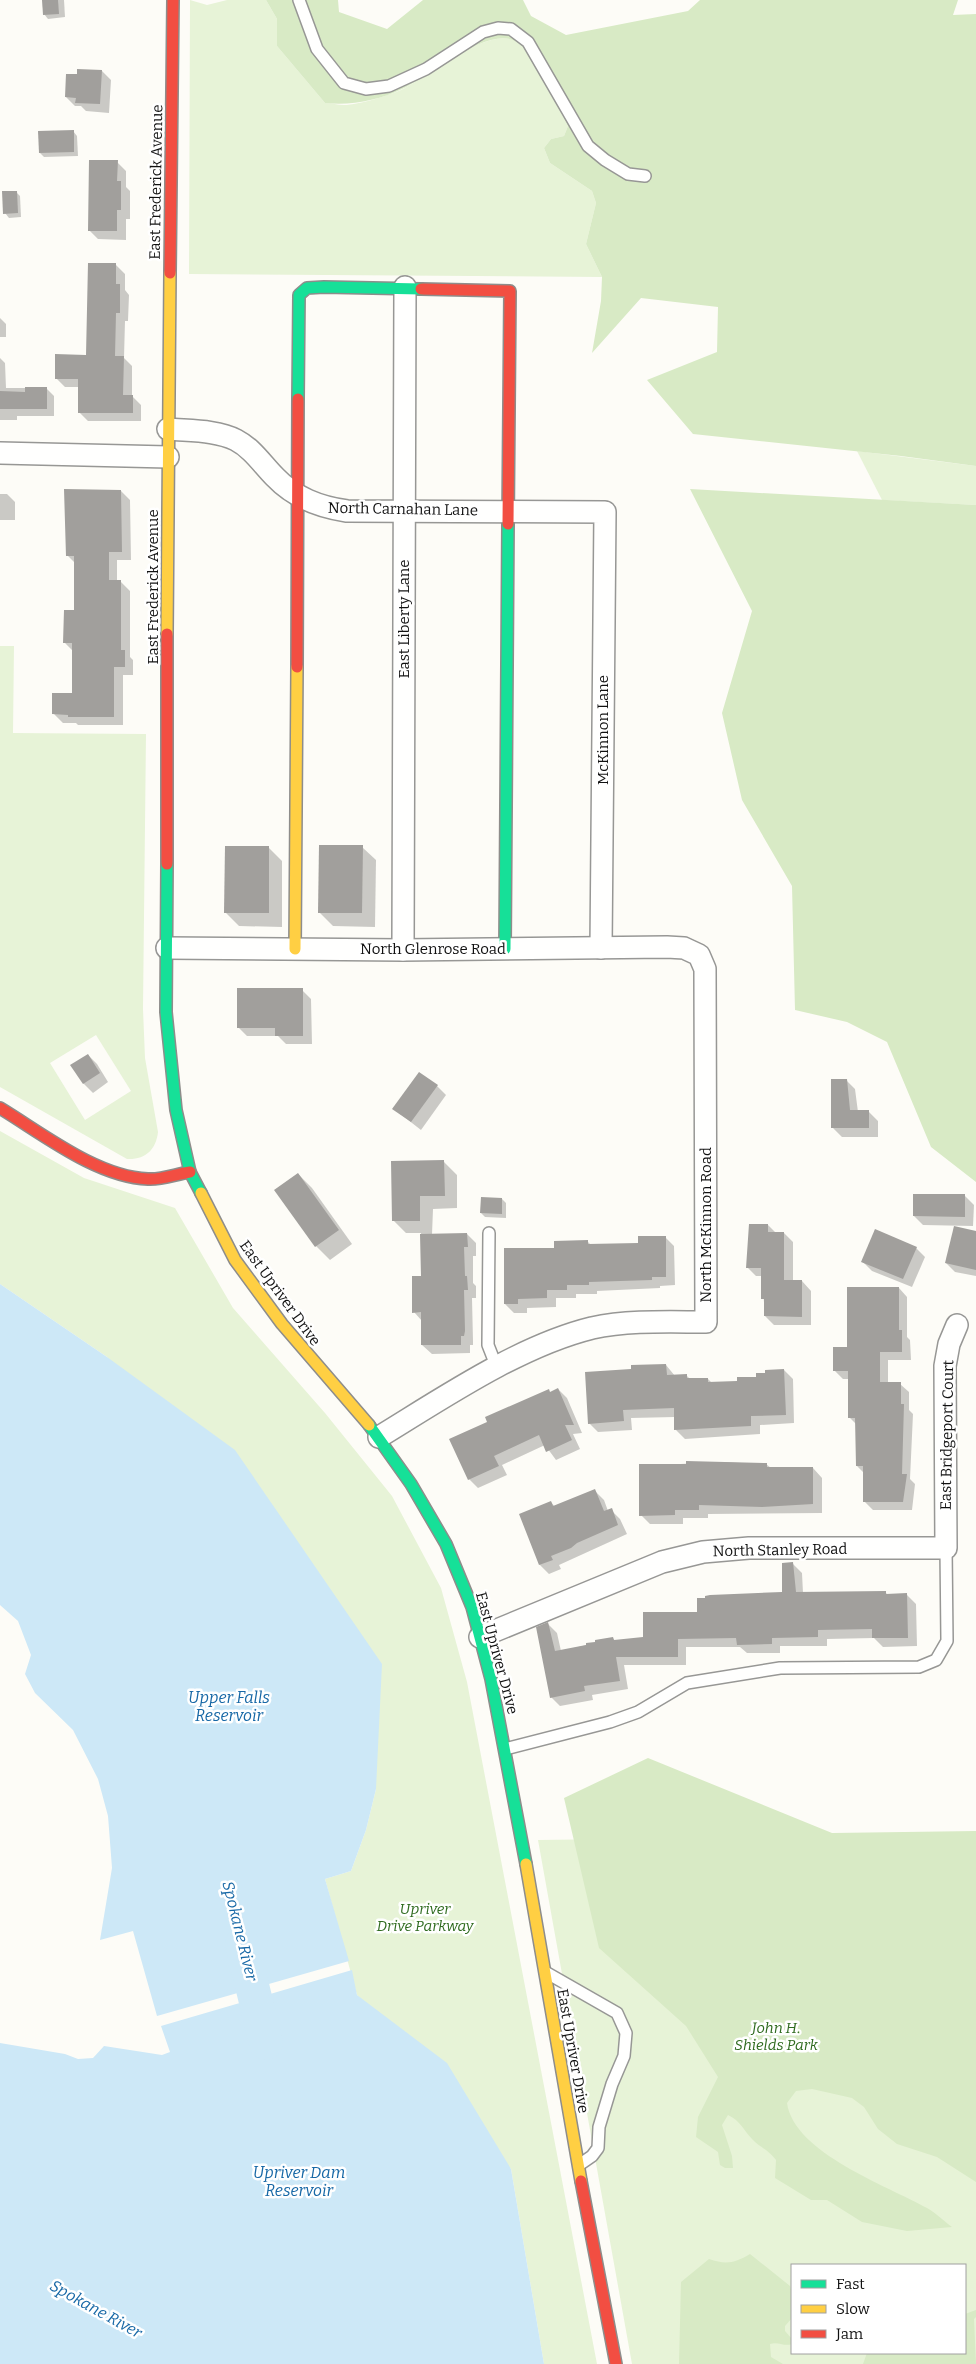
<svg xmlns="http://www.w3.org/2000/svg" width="976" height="2364" font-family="Bitter,serif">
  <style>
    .green { fill: #e7f3d7; fill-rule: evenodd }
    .forest { fill: #d8eac5 }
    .water { fill: #cde8f7 }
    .shadow { fill: #0003 }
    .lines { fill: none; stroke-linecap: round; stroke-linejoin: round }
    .river { stroke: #cde8f7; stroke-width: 34 }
    .building { fill: #a19f9c }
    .lane-casing { stroke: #979795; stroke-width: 14 }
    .street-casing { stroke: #979795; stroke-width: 24 }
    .fast-casing { stroke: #8e8d8b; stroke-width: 14 }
    .slow-casing { stroke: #8e8d8b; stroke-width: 14 }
    .jam-casing { stroke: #8e8d8b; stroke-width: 14 }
    .lane { stroke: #fffffe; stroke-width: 11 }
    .street { stroke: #fffffe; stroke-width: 21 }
    .fast { stroke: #16e098; stroke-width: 11 }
    .slow { stroke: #ffcf43; stroke-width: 11 }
    .jam { stroke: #f24e42; stroke-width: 11 }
    .labels { text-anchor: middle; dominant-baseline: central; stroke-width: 5; stroke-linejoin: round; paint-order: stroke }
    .street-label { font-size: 15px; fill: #111; stroke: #fff }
    .park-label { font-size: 15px; font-style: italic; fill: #2f6b1f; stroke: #fff }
    .water-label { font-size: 16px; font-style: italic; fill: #1768a6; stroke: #fff }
  </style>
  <rect width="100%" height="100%" fill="#fdfcf7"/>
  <!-- green -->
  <g class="green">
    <path d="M190 0 207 5 227 0H266L277 19V46L325 103C331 103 338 105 344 105 359 105 390 95 403 89 429 75 488 26 516 41 535 51 557 106 568 126L564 136 551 139 544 148 550 163 592 191 596 203 586 244 602 277 189 274Z"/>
    <path d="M857 451 976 466V505L882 500Z"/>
    <path d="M0 646H14L13 733 146 734 143 1009 145 1058 158 1132C156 1150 145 1160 127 1159L0 1087ZM96 1035 131 1091 85 1120 50 1063Z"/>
    <path d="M0 1131 84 1178 175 1208 233 1308 325 1413 392 1496 441 1588 467 1682 597 2364H544L511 2169 357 1995 325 1879 351 1871 366 1830 376 1789 107 1357 0 1284Z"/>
    <path d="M976 1834V2364H632L538 1840ZM792 2265H965V2353H792Z"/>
  </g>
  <!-- forest -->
  <g class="forest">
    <path d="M266 0H338L339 12 387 29 423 0H523L531 16 566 35 688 11 700 0H958L953 15 976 14V466L901 456 693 434 647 380 717 352 718 307 641 298 592 353 601 301 602 277 586 244 596 203 592 191 550 163 544 148 551 139 564 136 568 126C557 105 536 54 517 42 489 24 429 77 402 89 379 100 351 106 325 103L277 46V19Z"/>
    <path d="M690 489 976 505V1182L931 1147 887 1042 847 1022 795 1010 792 886 742 800 722 713 752 611Z"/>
    <path d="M648 1758 832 1833 976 1831V2182L937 2157 897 2144 878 2129 864 2107 852 2098 812 2089 796 2091 787 2103C794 2153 888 2186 927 2208 936 2213 944 2221 952 2227L907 2231 862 2222 827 2200H811L775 2178 776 2160C767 2149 761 2148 753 2140 743 2130 741 2121 728 2115L722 2125 732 2156 733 2168H725L720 2165 718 2152 696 2137 698 2117 718 2077 686 2026 599 1948 564 1798Z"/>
    <path d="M750 2254 790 2286 792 2293V2318L785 2326V2331L792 2339V2344C784 2347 778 2341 770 2344L771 2357 783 2364H679L681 2282 709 2259C726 2265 735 2263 750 2254Z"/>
    <path d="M976 2310V2317L974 2319 976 2364H863L867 2353H965V2314Z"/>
  </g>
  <!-- water -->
  <g class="water">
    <path d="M0 1284 107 1357 235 1450 382 1664 376 1789 366 1830 351 1871 325 1879 349 1961 157 2016 133 1931 100 1940 112 1868 108 1816 98 1779 73 1730 35 1693 25 1674 31 1655 18 1621 0 1605Z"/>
    <path d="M352 1970 357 1995 447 2063 511 2169 544 2364H0V2043L65 2054 78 2059 93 2058 104 2046 162 2055 170 2052 161 2026Z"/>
  </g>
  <!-- shadow -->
  <g class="shadow">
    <path d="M43 0H64L65 17 48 19 44 14Z"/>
    <path d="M102 71 111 80 109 113 86 111 81 106H75L66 97Z"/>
    <path d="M73 131 77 136 78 156 44 157 40 153Z"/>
    <path d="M117 162 126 171V187L130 191V219H126V240L98 239 89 230Z"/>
    <path d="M16 192 20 196 21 217 9 218 5 213Z"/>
    <path d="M116 265 125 274V290L129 295 128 321H125L124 358 132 366V396L141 405V421H88L79 412V387H65L56 378 88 356Z"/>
    <path d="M0 318 6 324V337H0Z"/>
    <path d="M0 358 5 363 6 388H46L54 396V416H17V420H0Z"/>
    <path d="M121 491 130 500 131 560H117V582H121L130 591V657L133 660V675H123V725H78L76 723H63L54 714 73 694 74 652 65 643 75 611V563L67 555Z"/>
    <path d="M0 494H7L15 502V520H0Z"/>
    <path d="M268 847 282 861V927L239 926 226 913Z"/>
    <path d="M362 847 376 860 375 927 333 926 320 913Z"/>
    <path d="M302 990 311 999 312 1044H286L278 1036H247L238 1027Z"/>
    <path d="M88 1055 97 1064 108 1082 93 1093 84 1084 72 1066Z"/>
    <path d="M846 1080 855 1089 858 1112H869L878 1121V1137H842L833 1128Z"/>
    <path d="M437 1086 446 1095 421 1130 394 1109Z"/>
    <path d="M444 1162 457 1175V1208L433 1209 432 1235 467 1234 476 1243V1256H473V1283L476 1286V1298H472L473 1341V1345H470V1353L432 1354 422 1345V1321L414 1312 422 1278 421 1233H406L393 1220Z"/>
    <path d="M298 1174 312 1188 352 1244 330 1260 316 1246 276 1190Z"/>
    <path d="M965 1196 974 1205 973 1226 923 1225 914 1216Z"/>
    <path d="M502 1199 506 1203V1218L485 1217 481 1213Z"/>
    <path d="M768 1225 776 1233H784L793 1242V1281H802L811 1291V1325H774L765 1316 762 1276H756L747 1267Z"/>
    <path d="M976 1232V1276L955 1272 946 1263Z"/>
    <path d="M665 1237 674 1246 675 1285 660 1286V1288L597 1291V1294H576V1298H556V1307L527 1308V1313H514L505 1304 555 1249 588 1242 591 1245 639 1244Z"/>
    <path d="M916 1248 925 1257 912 1287 872 1271 863 1262Z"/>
    <path d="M899 1288 907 1297V1337L910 1340 911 1360H888V1384H900L909 1392V1410L913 1414 910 1479 915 1484 912 1510H873L864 1501V1473L857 1466V1425L849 1417V1379H843L834 1370 849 1348Z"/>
    <path d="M666 1365 675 1376 686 1375 690 1379H708L712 1383 738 1382 784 1370 793 1379 794 1423 760 1425V1434L685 1439 676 1430 675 1417 631 1418 632 1430 598 1432 589 1423 632 1370Z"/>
    <path d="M558 1389 567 1398 582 1433 573 1434 580 1449 556 1460 545 1445 502 1465 507 1475 478 1488 469 1479 550 1393Z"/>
    <path d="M720 1462 766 1464 771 1468H813L822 1478V1513L708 1514V1518H683V1524H650L641 1515 640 1466Z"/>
    <path d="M595 1491 604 1500 608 1511 611 1510 620 1519 627 1534 559 1565 561 1569 549 1574 540 1565 521 1515 551 1502 555 1507Z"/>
    <path d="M793 1564 802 1573 803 1593 885 1592 888 1595H907L916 1604 917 1646 883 1647 874 1638 827 1639V1646H780V1653H747L740 1647H686V1665H624L628 1689 592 1695 593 1700 560 1706 551 1697 548 1624 557 1633 561 1651 613 1639 616 1641 644 1638 698 1614 783 1593Z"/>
  </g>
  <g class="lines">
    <!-- river -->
    <path class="river" d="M242 1944 266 2043"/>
  </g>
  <!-- building -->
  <g class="building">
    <path d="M42 0H58L59 14 43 15Z"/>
    <path d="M77 69 102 70 100 104 75 103 76 98 65 97 66 74H77Z"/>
    <path d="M74 130V152L39 153 38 131Z"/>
    <path d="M89 160H118L117 181H121V210H117V231H88Z"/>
    <path d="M2 191H17L18 213 3 214Z"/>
    <path d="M88 263H116V284H120V313H116L115 356H124L123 395H133V413H78V379H55V354L86 355Z"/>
    <path d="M25 387H47V409H0V391L25 392Z"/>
    <path d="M64 489 121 490 122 552H109V580H121V650H125V667H114V717H68V715L52 714V693H72V643H63L64 610H74V556H66Z"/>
    <path d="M319 845H363L362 913H318Z"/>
    <path d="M225 846H269V913H224Z"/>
    <path d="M237 988H303V1036H275V1028H237Z"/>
    <path d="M88 1054 100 1073 83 1084 70 1065Z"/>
    <path d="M419 1072 438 1085 411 1122 392 1109Z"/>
    <path d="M831 1079H847L850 1110H869V1128H831Z"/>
    <path d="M444 1160 445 1196H420V1221H392L391 1161Z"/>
    <path d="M298 1173 339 1230 315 1247 274 1190Z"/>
    <path d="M913 1194H965V1217L913 1216Z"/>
    <path d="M481 1197 502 1198V1214L480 1213Z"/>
    <path d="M749 1224H768V1232H784V1280H802V1317L764 1316V1299H761V1268H746Z"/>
    <path d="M954 1226 976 1231V1270L945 1263Z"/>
    <path d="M875 1229 917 1247 903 1279 861 1262Z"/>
    <path d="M467 1233 468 1247H464L465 1276H467L468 1290H464L465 1331 464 1336H461V1345H421V1312L412 1313V1276H421L420 1234Z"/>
    <path d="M638 1236H666V1277H652V1280L589 1282V1285H567V1290H547V1298L518 1299V1304H504V1248H554V1241L588 1240V1244L638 1243Z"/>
    <path d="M847 1287H899V1330H902V1352H880V1382H901V1404H904L902 1474H907L903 1502H863V1466H856L855 1418H848V1371H833V1347H847Z"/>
    <path d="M666 1364 667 1375 687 1374V1378H708V1382L737 1381V1377H756V1373H765V1370L784 1369 786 1415 751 1416V1426L674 1430V1408L623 1410 624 1421 588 1424 585 1372 631 1369V1365Z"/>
    <path d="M558 1388 574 1425H565L572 1440 546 1452 539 1435 494 1456 499 1466 468 1480 449 1439 487 1422 485 1417 549 1389 550 1392Z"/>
    <path d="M686 1461 767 1463V1467H813V1504L762 1507 699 1505V1510H675V1515L639 1516V1464H686Z"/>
    <path d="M595 1489 604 1511 612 1508 618 1525 577 1543 571 1548 551 1556 553 1560 539 1565 519 1514 551 1501 553 1506Z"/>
    <path d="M793 1562 796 1592 886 1591V1594L907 1593 908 1638H872V1629L818 1630V1637L772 1638V1644L737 1645 736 1638 678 1639V1657H616L620 1681 584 1686 585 1691 550 1698 536 1627 548 1622 555 1651 586 1645V1643L595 1642V1640L613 1637 614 1640 643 1637V1612H697V1598H705V1596L710 1595 782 1592V1563Z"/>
  </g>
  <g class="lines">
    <!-- lane casing -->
    <g class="lane-casing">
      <g id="lane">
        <path d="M299 0 317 49 344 83 366 89 389 86 426 69 483 32 498 28 511 29 528 42 588 146 605 160 628 174 645 176"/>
        <path d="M489 1233 488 1345 497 1368"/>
        <path d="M505 1749 610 1722 638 1712 687 1683 780 1668 919 1667 936 1660 947 1641 946 1548"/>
        <path d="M547 1973 617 2013 626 2033 624 2056 612 2084 599 2127 598 2148 592 2156 579 2165"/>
      </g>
    </g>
    <!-- street casing -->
    <g class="street-casing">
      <g id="street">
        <path d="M168 429C189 431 217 430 236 440 253 449 262 464 275 477 295 498 319 507 347 511L605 512 601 948"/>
        <path d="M0 453 168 457"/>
        <path d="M167 948 403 950 667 947 684 948 699 955 705 969 706 1322C669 1322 629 1320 592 1328 519 1346 443 1398 379 1437"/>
        <path d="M403 950 405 287"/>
        <path d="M480 1637 662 1562 703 1552 749 1548H946L945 1366 949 1344 957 1325"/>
      </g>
    </g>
    <!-- fast casing -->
    <g class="fast-casing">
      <g id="fast">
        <path d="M298 399 299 295 307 288 324 287 421 289"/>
        <path d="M167 864 166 1012 176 1110 190 1172 201 1193"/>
        <path d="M505 949 508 524"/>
        <path d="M369 1425 411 1484 446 1544 472 1607 491 1679 526 1864"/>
      </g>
    </g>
    <!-- slow casing -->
    <g class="slow-casing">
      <g id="slow">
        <path d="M167 634 170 273"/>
        <path d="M295 949 297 667"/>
        <path d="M201 1193 235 1260 282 1324 369 1425"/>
        <path d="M526 1864 581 2181"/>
      </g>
    </g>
    <!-- jam casing -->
    <g class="jam-casing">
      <g id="jam">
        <path d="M170 273 173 0"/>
        <path d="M421 289 510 291 508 524"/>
        <path d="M297 667 298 399"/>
        <path d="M167 864V634"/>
        <path d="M0 1108C43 1134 97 1177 148 1179 162 1180 176 1174 190 1172"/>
        <path d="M581 2181 616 2364"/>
      </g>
    </g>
    <!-- lane -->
    <use href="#lane" class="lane"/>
    <!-- street -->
    <use href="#street" class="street"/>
    <!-- fast -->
    <use href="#fast" class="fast"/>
    <!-- slow -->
    <use href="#slow" class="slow"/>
    <!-- jam -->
    <use href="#jam" class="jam"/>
  </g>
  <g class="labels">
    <!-- street labels -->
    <g class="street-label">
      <text transform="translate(156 182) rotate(-89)">East Frederick Avenue</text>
      <text transform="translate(403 509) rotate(1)">North Carnahan Lane</text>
      <text transform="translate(153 587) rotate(-90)">East Frederick Avenue</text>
      <text transform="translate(404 619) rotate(-90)">East Liberty Lane</text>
      <text transform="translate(603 730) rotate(-90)">McKinnon Lane</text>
      <text x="433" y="949">North Glenrose Road</text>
      <text transform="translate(706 1225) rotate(-90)">North McKinnon Road</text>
      <text transform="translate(280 1293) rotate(54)">East Upriver Drive</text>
      <text transform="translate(947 1435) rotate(-89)">East Bridgeport Court</text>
      <text transform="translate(780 1550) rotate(-1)">North Stanley Road</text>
      <text transform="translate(497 1653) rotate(75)">East Upriver Drive</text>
      <text transform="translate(573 2051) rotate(80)">East Upriver Drive</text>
    </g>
    <!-- park labels -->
    <g class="park-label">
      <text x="425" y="1909">Upriver<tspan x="425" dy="17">Drive Parkway</tspan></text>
      <text x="776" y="2028">John H.<tspan x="776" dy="17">Shields Park</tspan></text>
    </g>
    <!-- water labels -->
    <g class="water-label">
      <text x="229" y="1697">Upper Falls<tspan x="229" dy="18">Reservoir</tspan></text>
      <text transform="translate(240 1931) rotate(76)">Spokane River</text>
      <text x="299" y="2172">Upriver Dam<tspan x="299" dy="18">Reservoir</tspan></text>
      <text transform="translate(96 2309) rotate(29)">Spokane River</text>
    </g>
  </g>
  <!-- legend -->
  <rect x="791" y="2264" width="175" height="90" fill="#ffffff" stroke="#a0a0a0"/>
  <rect x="801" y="2280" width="25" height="8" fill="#16e098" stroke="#a0a0a0"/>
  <text x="836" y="2289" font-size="15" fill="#111111">Fast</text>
  <rect x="801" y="2305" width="25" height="8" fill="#ffcf43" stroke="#a0a0a0"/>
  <text x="836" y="2314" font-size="15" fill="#111111">Slow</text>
  <rect x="801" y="2330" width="25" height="8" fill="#f24e42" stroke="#a0a0a0"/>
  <text x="836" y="2339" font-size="15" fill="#111111">Jam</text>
</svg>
